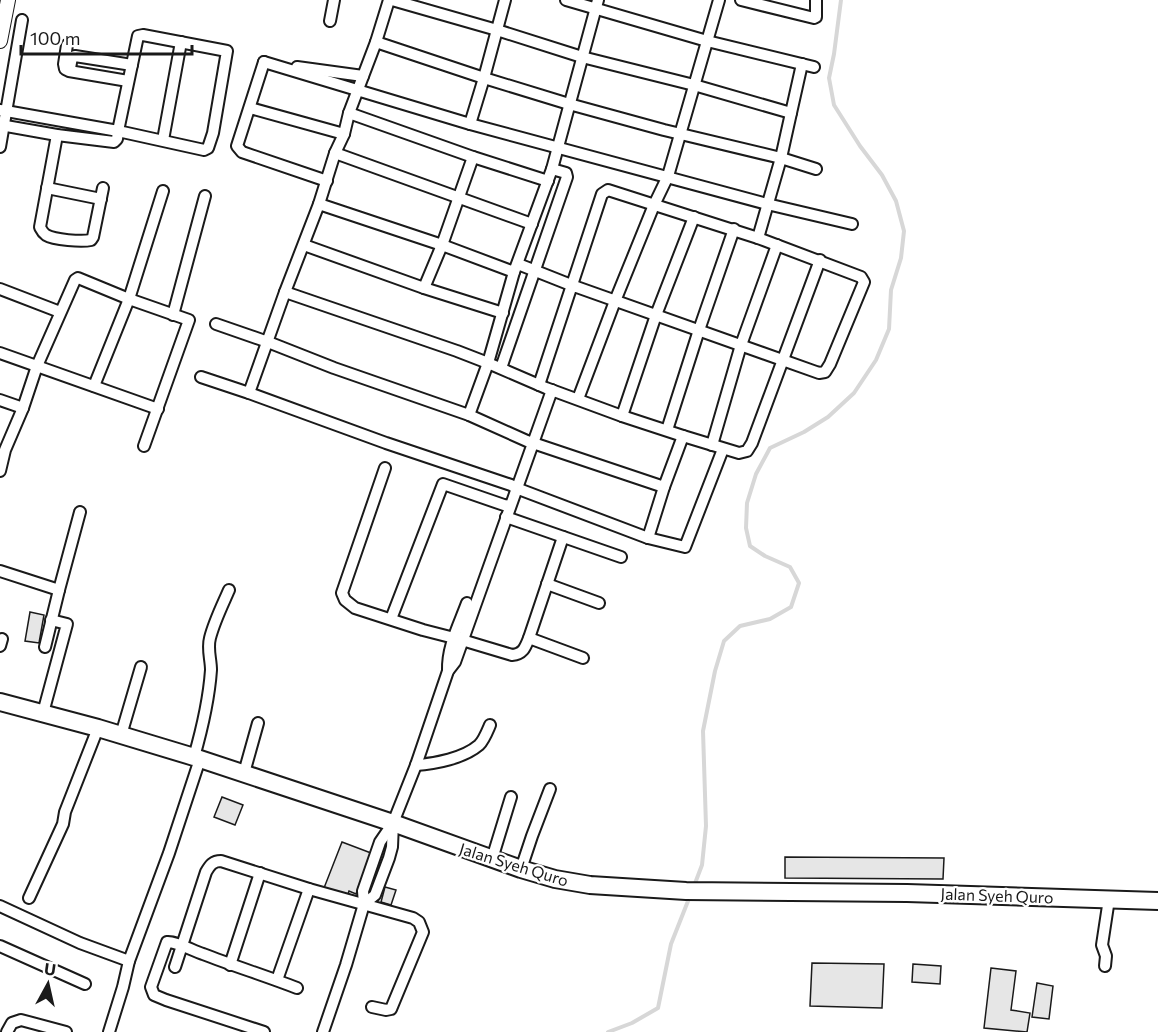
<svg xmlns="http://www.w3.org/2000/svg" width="1158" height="1032" font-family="Commissioner,sans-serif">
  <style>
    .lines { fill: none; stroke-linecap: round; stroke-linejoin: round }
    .stream { stroke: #d7d7d7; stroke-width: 4 }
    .building { fill: #e6e6e6; stroke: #1a1a1a; stroke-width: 1.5 }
    .minor-casing { stroke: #1a1a1a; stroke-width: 14 }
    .tertiary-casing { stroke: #1a1a1a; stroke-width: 16 }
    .primary-casing { stroke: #1a1a1a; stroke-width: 20 }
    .minor { stroke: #fff; stroke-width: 10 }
    .tertiary { stroke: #fff; stroke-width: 14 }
    .primary { stroke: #fff; stroke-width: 16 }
    .labels { text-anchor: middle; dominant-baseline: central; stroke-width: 4.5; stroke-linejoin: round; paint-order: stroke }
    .street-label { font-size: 16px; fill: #1a1a1a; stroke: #fff }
  </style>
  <rect width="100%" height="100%" fill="#fff"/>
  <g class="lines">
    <!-- stream -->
    <g class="stream">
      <path d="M694 886 702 865 706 826 703 731 715 671 724 641 740 626 770 619 791 607 799 583 790 567 765 556 750 546 746 528 747 503 756 474 770 448 804 432 828 417 854 393 876 360 889 329 891 290 901 258 904 231 896 201 882 175 860 146 834 105 829 78 834 54 841 0"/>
      <path d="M608 1032 632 1023 658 1008 671 944 690 896"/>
    </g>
  </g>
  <!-- building -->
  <g class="building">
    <path d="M30 612 44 615 39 643 25 641Z"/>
    <path d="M222 797 243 805 235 825 214 817Z"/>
    <path d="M342 842 371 853 356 894 349 891 347 897 324 888Z"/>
    <path d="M785 857 944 858 943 879 785 878Z"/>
    <path d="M385 887 396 890 391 905 381 902Z"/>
    <path d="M812 963 884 964 882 1008 810 1006Z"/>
    <path d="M913 964 941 966 940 984 912 982Z"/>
    <path d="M991 968 1016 971 1011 1010 1030 1013 1027 1032 984 1028Z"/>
    <path d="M1037 983 1053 986 1049 1019 1032 1017Z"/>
  </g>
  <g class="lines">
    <!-- minor casing -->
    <g class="minor-casing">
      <g id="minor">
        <path d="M392 0 497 30 582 57 694 85 791 113 781 158 758 238"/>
        <path d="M566 0 707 41 814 67"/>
        <path d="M741 0 814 18 816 17V0"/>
        <path d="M330 21 334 0"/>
        <path d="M376 42 484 78 569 104 664 130 781 158 816 169"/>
        <path d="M67 45 64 64 65 69 69 71 128 81"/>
        <path d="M264 62 470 124 767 204 852 224"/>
        <path d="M264 62 237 146 242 152 327 181"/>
        <path d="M297 67 363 76"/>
        <path d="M70 68 72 57 75 56 132 65"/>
        <path d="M250 108 344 134"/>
        <path d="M0 110 118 131 204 150 208 148 213 133 227 51 143 35 138 36 118 131 117 139 114 142 57 135 0 125"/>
        <path d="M349 113 473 157 548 181"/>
        <path d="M791 113 802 64"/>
        <path d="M470 124 484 78 505 0"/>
        <path d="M57 135 40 227C42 231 42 232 46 235 54 240 82 242 91 240L93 237 103 188"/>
        <path d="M163 140 181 42"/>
        <path d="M0 147 22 20"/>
        <path d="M335 153 532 224"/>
        <path d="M47 188 101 199"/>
        <path d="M319 204 442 245 514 272"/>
        <path d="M304 245 424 288 503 313"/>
        <path d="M518 264 571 285 819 373 825 372 830 364 864 282 861 277 758 238 608 190 602 194 539 385"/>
        <path d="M424 288 442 245 473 157"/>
        <path d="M0 289 60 312"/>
        <path d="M285 292 457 351 488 363 546 388 622 416 683 436 739 453 747 451 752 443 820 260"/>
        <path d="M173 315 205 196"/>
        <path d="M216 324 268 342 334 368 469 415 527 441 664 487"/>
        <path d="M0 353 158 409"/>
        <path d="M501 368 567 177 566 173 552 169"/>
        <path d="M201 377 249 393 386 443 511 485 516 488 648 538 685 547 723 449"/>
        <path d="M94 386 129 299 163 191"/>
        <path d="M249 393 285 292 319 204 335 153 344 134 349 113 376 42 389 0"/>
        <path d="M578 399 615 301 654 205 668 176 719 0"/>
        <path d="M0 400 23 408"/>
        <path d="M469 415 488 363 514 272 552 169 598 0"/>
        <path d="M622 416 656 315 694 217"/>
        <path d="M667 430 699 330 734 229"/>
        <path d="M712 445 741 345 777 245"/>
        <path d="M385 468 342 593 345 600 355 608 423 630 462 640 512 655C523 654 525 648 529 638L563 537"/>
        <path d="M0 471 5 450 23 408 37 366 75 280 78 278 129 299 189 320 144 446"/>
        <path d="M506 517 621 557"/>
        <path d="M648 538 664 487 683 436"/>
        <path d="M0 571 59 590"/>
        <path d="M547 584 599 603"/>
        <path d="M391 619 443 484 504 505 510 506"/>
        <path d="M529 638 583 658"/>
        <path d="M0 646 2 639"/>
        <path d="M45 647 59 590 80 512"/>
        <path d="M448 671C447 647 459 625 467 603"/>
        <path d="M43 713 67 624 51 620"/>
        <path d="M121 735 141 667"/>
        <path d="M194 757C202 729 209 699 211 670 211 659 207 649 210 638 214 622 222 606 229 590"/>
        <path d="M416 765C435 764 464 758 479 745 484 740 487 732 490 725"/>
        <path d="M244 773 258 723"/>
        <path d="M492 859 511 797"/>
        <path d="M521 869 532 836 550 789"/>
        <path d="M29 898 63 824 65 812 98 728"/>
        <path d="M364 904 375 895 389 858 392 847 393 823"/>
        <path d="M0 906 80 943 129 961"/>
        <path d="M0 946 85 984"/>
        <path d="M230 965 260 873"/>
        <path d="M1105 966 1106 956 1102 945 1109 899"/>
        <path d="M175 967 206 872C210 865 213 861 221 861L309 889 413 918 419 922 423 932 391 1009 386 1010 372 1007"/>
        <path d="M277 980 309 889"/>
        <path d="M7 1032 12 1023 21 1020 66 1032"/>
        <path d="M109 1032 123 987 129 961 169 853 200 759"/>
        <path d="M264 1032 166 1000 154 995 151 987 167 942C176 941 193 951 203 954 234 966 266 976 297 988"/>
        <path d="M323 1032 346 965 364 904 363 891 380 842 393 823 416 765 448 671 455 662 552 390"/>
      </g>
    </g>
    <!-- tertiary casing -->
    <g class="tertiary-casing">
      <path id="tertiary" d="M0 41 8 0"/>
    </g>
    <!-- primary casing -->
    <g class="primary-casing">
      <path id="primary" d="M0 702 98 728 194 757 393 823 521 869 555 879 590 885 686 891 907 893 1158 901"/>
    </g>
    <!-- minor -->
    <use href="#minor" class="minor"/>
    <!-- tertiary -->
    <use href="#tertiary" class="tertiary"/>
    <!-- primary -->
    <use href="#primary" class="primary"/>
  </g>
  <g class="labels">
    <!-- street labels -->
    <g class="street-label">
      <text transform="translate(514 864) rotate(17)">Jalan Syeh Quro</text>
      <text transform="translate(997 895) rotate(2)">Jalan Syeh Quro</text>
    </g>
  </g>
  <!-- north arrow -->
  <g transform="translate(48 984) rotate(8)" stroke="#ffffff" stroke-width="4.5" paint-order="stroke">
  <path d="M0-4.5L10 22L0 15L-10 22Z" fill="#1a1a1a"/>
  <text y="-9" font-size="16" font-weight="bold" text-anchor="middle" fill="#1a1a1a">U</text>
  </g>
  <!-- scale -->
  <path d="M21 45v9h171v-9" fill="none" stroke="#1a1a1a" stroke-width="3"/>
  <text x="30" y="45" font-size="18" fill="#1a1a1a" stroke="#ffffff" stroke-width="4.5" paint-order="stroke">100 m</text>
</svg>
